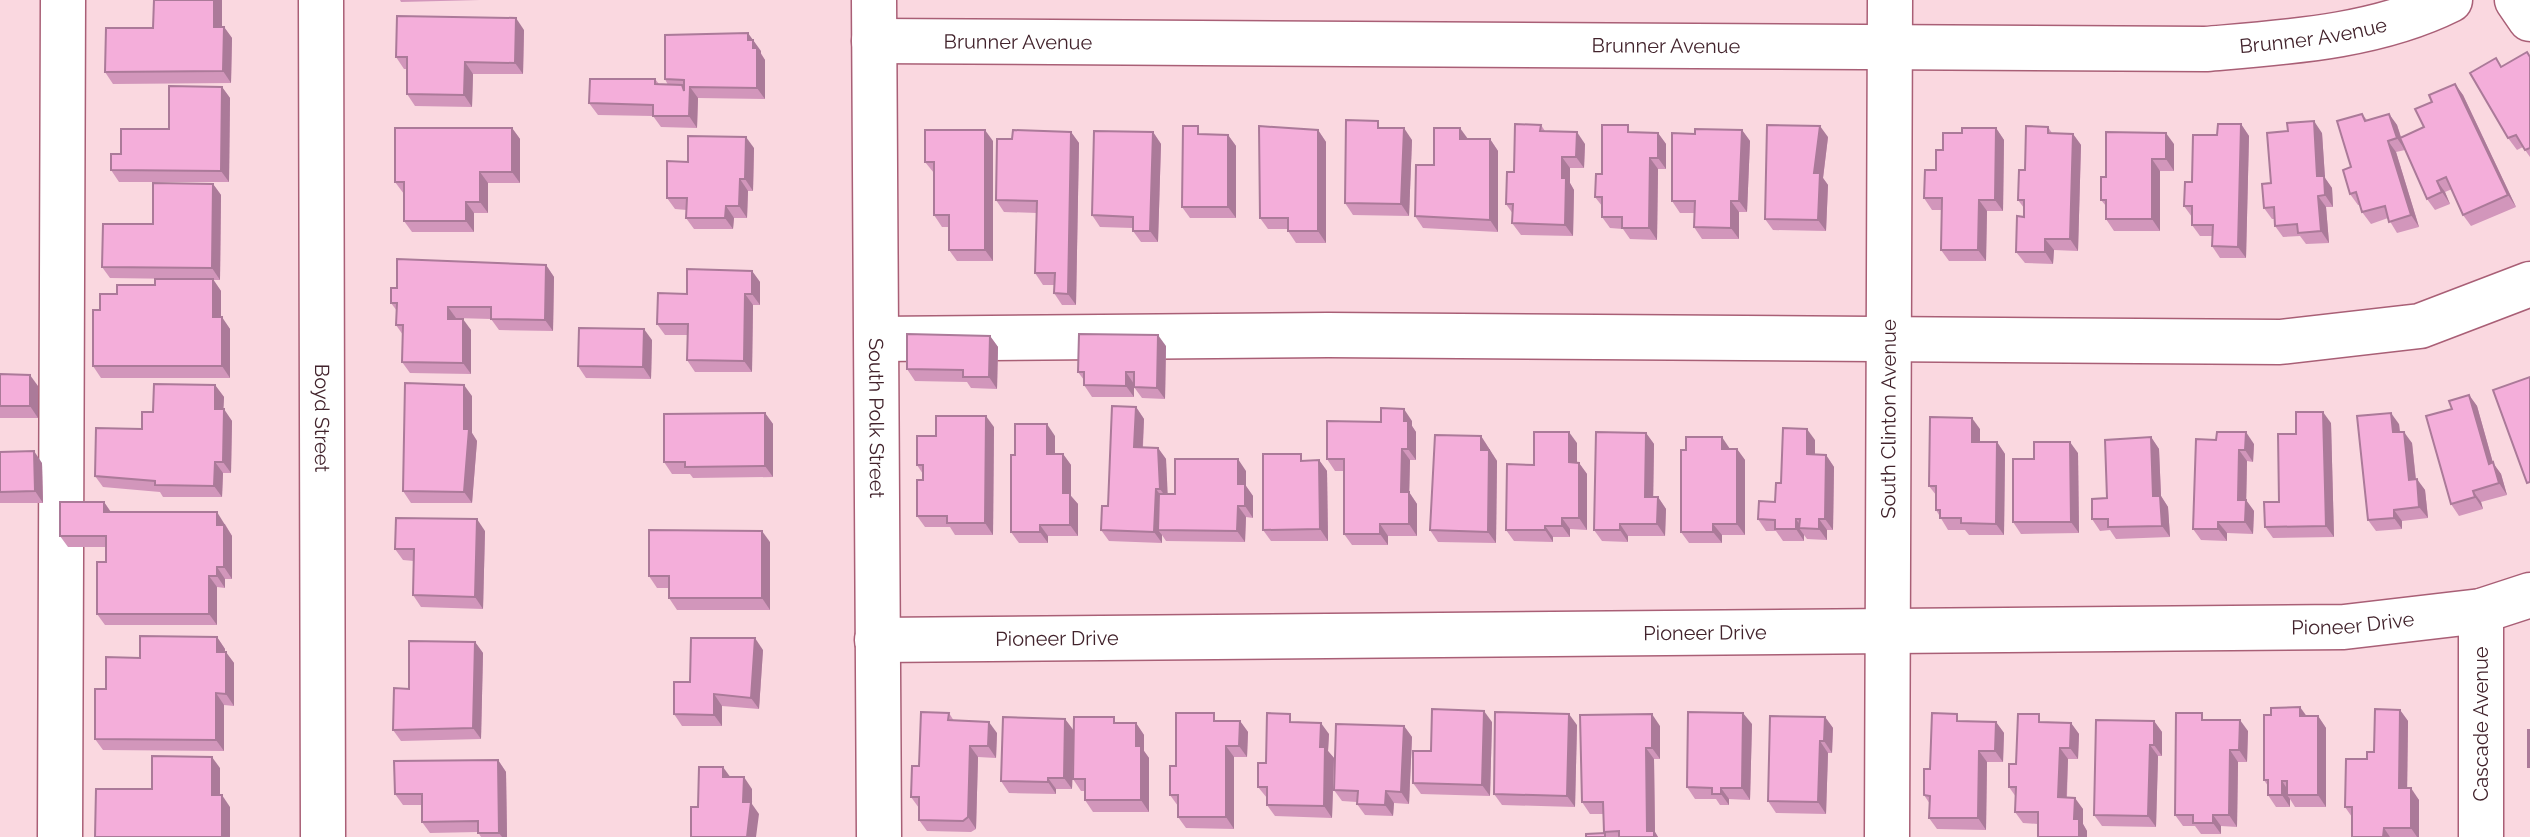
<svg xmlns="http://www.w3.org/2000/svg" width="2530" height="837" font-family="Raleway,sans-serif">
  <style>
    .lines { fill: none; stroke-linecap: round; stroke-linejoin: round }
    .minor-casing { stroke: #a95f76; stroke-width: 47 }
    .minor { stroke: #fff; stroke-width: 44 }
    .wall { fill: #d296bb }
    .shaded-wall { fill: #ab7a99 }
    .building { fill: #f4aeda; stroke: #ab7a99; stroke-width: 2 }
    .labels { text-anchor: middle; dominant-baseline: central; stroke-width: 8; stroke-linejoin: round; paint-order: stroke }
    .street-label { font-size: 20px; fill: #42232c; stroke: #fff }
  </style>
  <rect width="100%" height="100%" fill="#fad8e0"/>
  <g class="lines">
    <!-- minor casing -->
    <g class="minor-casing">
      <g id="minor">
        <path id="s1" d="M321 0 323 837"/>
        <path id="s2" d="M874 0 879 837"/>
        <path d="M2517 0 2530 19"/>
        <path id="s3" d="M874 41 2206 49C2288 42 2376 37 2450 0"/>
        <path d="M878 339 1328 335 2280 342 2420 326 2530 284"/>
        <path id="s4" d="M877 640 2344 627 2481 611 2530 595"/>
        <path d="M60 837 63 0"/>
        <path id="s5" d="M1887 837 1890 0"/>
        <path d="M2481 837V611"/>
      </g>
    </g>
    <!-- minor -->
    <use href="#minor" class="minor"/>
  </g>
  <!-- wall -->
  <g class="wall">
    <path d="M222 0V27H224L232 38 231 83 113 84 105 72Z"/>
    <path d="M400 0H480L401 2Z"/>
    <path d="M524 30 523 74H473L472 107 415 106 407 94V69H404L396 57Z"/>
    <path d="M753 40 765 60V99L698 98 697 128 661 127 653 116 598 115 589 103 655 79 659 84 668 85 665 79Z"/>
    <path d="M2530 57V157L2523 147 2517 150 2508 138 2502 66Z"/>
    <path d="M2455 84 2463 95 2516 207 2471 226 2463 215 2452 189 2445 192 2450 204 2435 210 2427 199 2403 143 2405 150 2396 152 2419 227 2397 233 2388 218 2371 224 2362 212 2360 205H2358L2350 194 2351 167 2362 114 2367 120 2389 114 2397 125 2401 137 2424 127 2432 102Z"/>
    <path d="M222 87 230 98 229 182H119L111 170 121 154 169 129Z"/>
    <path d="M2241 124 2249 136 2246 258H2220L2212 246 2213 236H2200L2192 225V217L2184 206 2192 182 2217 135Z"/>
    <path d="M1541 125 1545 131 1585 144 1584 168H1570V183L1574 190 1573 236 1521 235 1512 223 1513 214 1506 204 1514 172Z"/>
    <path d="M2048 127 2052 133 2073 134 2081 145 2078 251 2054 250 2053 264 2025 263 2016 252 2024 217V208L2018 200 2025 170Z"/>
    <path d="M512 128 520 139V183H488V213H474V232H412L404 221V194L395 182Z"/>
    <path d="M1383 128 1412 140 1409 216 1353 215 1345 203Z"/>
    <path d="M1996 128 2004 140 2003 211H1987L1986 261H1949L1941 250 1942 210H1932L1924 198 1943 150 1962 133Z"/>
    <path d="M1318 130 1326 142V243H1296L1288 231V229H1268L1260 218Z"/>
    <path d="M1742 130 1750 141 1747 212H1739V239H1702L1694 227 1695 213H1680L1672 201 1695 134Z"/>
    <path d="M1071 132 1079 143 1076 305H1062L1054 293V285H1043L1035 273 1037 213 1004 212 996 200 1012 139Z"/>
    <path d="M1153 132 1161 144 1158 242H1141L1133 231V228L1100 227 1092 215Z"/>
    <path d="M1633 132 1658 133 1666 144V169H1658L1657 240 1630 239 1623 229 1610 228 1602 217V206L1595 197 1602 174Z"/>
    <path d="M2322 133 2325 178 2332 188 2333 207H2326L2329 243 2306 244 2300 236 2283 237 2275 226V219H2272L2264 208 2271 183Z"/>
    <path d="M1204 134 1228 135 1236 146V218H1190L1182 207Z"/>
    <path d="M1828 137 1823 178 1828 185 1826 231 1773 230 1765 219Z"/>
    <path d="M1468 139H1490L1498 151V232L1423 228 1415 216 1434 165Z"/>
    <path d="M993 141V261H957L949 250V227H942L934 215V173L925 162Z"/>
    <path d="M2174 144V171H2160V231H2114L2106 219V206L2101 200 2106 177Z"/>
    <path d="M754 148 753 191H748L747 218H734L733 229H694L686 218 687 210 675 209 667 198 688 162Z"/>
    <path d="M213 184 221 195 220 280H213L221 291V317L230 329V378H101L93 366 100 310 117 294 181 279 110 278 102 267 153 224Z"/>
    <path d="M546 265 554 277 553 331 499 330 491 319 456 318 471 330V374L410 373 402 362 403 335 396 325 397 311 391 303 397 288Z"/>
    <path d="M752 271 760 282V305H753L752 372H695L687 360 688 335H665L657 324 687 294Z"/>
    <path d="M990 336 998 347 997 389 971 388 967 382 915 381 907 369Z"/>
    <path d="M652 340 651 379 586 378 578 366Z"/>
    <path d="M1166 346 1165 399 1142 398 1134 387V384V397H1092L1084 385V380L1078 372Z"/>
    <path d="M0 374 38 386V418H0Z"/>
    <path d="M215 385 224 397 223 409 232 421 231 473H223L222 497H163L160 492 103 487 95 476 142 429 153 412Z"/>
    <path d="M2469 395 2477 406 2493 463 2501 474 2507 495 2481 502 2483 509 2459 516 2451 504 2452 409Z"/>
    <path d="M472 396V433L477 441 472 503H411L403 491Z"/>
    <path d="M1136 407 1144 419 1143 447 1158 448 1166 459 1167 494H1175L1246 471V486L1253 496V518L1246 517 1245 542 1166 541 1162 535V543L1109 541 1101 530Z"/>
    <path d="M765 413 773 424V477L693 478 690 474H672L664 462Z"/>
    <path d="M1412 421V426L1416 432V460H1410L1409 492 1417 504V536H1388V545H1352L1344 534V471H1335L1327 459 1381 422Z"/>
    <path d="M2331 423 2334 537 2273 538 2265 527 2279 502 2296 434Z"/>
    <path d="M2399 424 2400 432 2412 443 2416 479 2425 490 2428 518 2402 521V529L2376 531 2368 520Z"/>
    <path d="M994 427 993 535H955L950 527H925L917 516 923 480V474L917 465 936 436Z"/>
    <path d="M1980 429V442H1997L2005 454 2004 535H1969L1965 530H1948L1936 510V495L1929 486Z"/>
    <path d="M1646 433 1654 444 1653 497H1658L1666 509 1665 536H1628V542L1602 541 1594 530Z"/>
    <path d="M1055 436V454H1063L1071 465V496L1078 504V536H1048V543H1019L1011 532 1015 455Z"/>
    <path d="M1481 436 1497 461 1496 543 1438 542 1430 530Z"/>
    <path d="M2151 437 2159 449 2161 496 2168 507 2170 537 2116 539 2110 530 2100 531 2092 519Z"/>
    <path d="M2196 439 2254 444 2253 462 2247 461 2246 500 2254 511 2253 534 2227 533V541L2201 540 2193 529Z"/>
    <path d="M1815 440V455H1826L1834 467 1833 530H1827V540L1807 539 1804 535V541H1783L1776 531H1766L1758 519 1775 502 1781 483Z"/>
    <path d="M1577 443V463H1579L1587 474V530L1570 529V537H1553V542L1514 541 1506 530 1534 465Z"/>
    <path d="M1730 449H1737L1745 460V535H1722V543H1689L1681 532Z"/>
    <path d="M0 452 42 463 43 503H0Z"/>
    <path d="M2078 453 2079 533 2021 534 2013 522 2034 459Z"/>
    <path d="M1305 460H1319L1327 471 1328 541H1271L1263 530Z"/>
    <path d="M104 502 111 512 225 524 232 536V579H225V588L217 587V625H105L97 614 106 562V547H68L60 536Z"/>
    <path d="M485 531 483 609 421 607 413 595 414 561 403 560 395 549Z"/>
    <path d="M770 542V610H677L669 598V588H657L649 576Z"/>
    <path d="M217 637 225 649V652L234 663V706L224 705V751L103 750 95 739 106 689 140 658Z"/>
    <path d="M475 642 483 653 481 739 401 741 393 730 409 689Z"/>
    <path d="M763 650 759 709 722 706V726H682L674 714 690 682Z"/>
    <path d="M2400 710 2408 721 2407 788 2419 800V837H2352V817L2345 807 2367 759 2374 752Z"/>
    <path d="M949 713 954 721 997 733 996 758 978 757 976 829 971 832 927 831 919 820V808L911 797 919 766Z"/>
    <path d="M2307 716H2318L2326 728V807H2295L2290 799V807H2276L2268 795V786L2264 780Z"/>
    <path d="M1825 717 1833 728 1832 753H1828L1826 814 1776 813 1768 801Z"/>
    <path d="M1065 719 1074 731 1072 789H1056V794L1009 793 1001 781Z"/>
    <path d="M2207 720 2248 731 2247 762H2238L2237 827 2221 826V834H2201L2195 826H2183L2175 815Z"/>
    <path d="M1220 721H1240L1248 732 1247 757H1234V829L1186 828 1178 817V806L1170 795 1176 766Z"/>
    <path d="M1963 721 1996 722 2004 733 2003 762H1987L1986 830 1937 829 1929 818 1930 804 1924 795 1930 769Z"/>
    <path d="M2154 721 2162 732V756H2158L2156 827 2102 826 2094 815Z"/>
    <path d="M1296 722 1329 734 1328 751 1334 758 1332 818 1275 816 1267 805V798L1258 787 1266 763Z"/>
    <path d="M1492 722 1490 796 1421 794 1413 783 1431 751Z"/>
    <path d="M2044 722 2071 723 2079 734 2078 759H2068L2067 797 2083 809V824L2087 831V837H2038V824L2023 823 2015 812 2016 797 2009 787 2016 764Z"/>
    <path d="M1118 723H1136L1144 735V751L1149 758V812H1093L1085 800V791H1081L1073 779Z"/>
    <path d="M1752 724 1750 800 1729 799V805H1720L1716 799H1695L1687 787Z"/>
    <path d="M1577 725 1575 807 1502 805 1494 794Z"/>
    <path d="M1404 726 1412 737 1409 804 1394 803 1393 816 1365 815 1357 804V802L1342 801 1334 790Z"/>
    <path d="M1660 726V759H1654L1655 832 1658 837H1586L1605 833 1603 814H1590L1582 802Z"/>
    <path d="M498 760 506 772 507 837H481L478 832 430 833 422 822V805H403L395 794Z"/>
  </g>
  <!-- shaded-wall -->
  <g class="shaded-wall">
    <path d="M214 0H222V38L214 27Z"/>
    <path d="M516 18 524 30 523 74 515 63Z"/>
    <path d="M224 27 232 38 231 83 223 71Z"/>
    <path d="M748 33 761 51V54L765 60V99L757 88Z"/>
    <path d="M465 62 473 74 472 107 464 95Z"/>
    <path d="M2455 84 2463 95 2516 207 2508 195Z"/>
    <path d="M682 85 690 97V87L698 98 697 128 689 116Z"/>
    <path d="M222 87 230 98 229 182 221 171Z"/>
    <path d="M2389 114 2397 125 2405 150 2397 138Z"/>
    <path d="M2314 121 2322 133 2325 178 2332 188 2333 207 2325 195 2317 176Z"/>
    <path d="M2241 124 2249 136 2246 258 2238 247Z"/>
    <path d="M1820 126 1828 137 1823 178 1828 185 1826 231 1818 220 1814 173Z"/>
    <path d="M512 128 520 139V183L512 172Z"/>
    <path d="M1404 128 1412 140 1409 216 1401 204Z"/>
    <path d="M1460 128 1468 139H1460Z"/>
    <path d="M1996 128 2004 140 2003 211 1995 200Z"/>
    <path d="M985 130 993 141V261L985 250Z"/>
    <path d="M1318 130 1326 142V243L1318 231Z"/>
    <path d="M1742 130 1750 141 1747 212 1739 201Z"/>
    <path d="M1071 132 1079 143 1076 305 1068 294Z"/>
    <path d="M1153 132 1161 144 1158 242 1150 231Z"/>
    <path d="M1577 132 1585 144 1584 168 1576 157Z"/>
    <path d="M1658 133 1666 144V169L1658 158Z"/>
    <path d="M2166 133 2174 144V171L2166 159Z"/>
    <path d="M2073 134 2081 145 2078 251 2070 239Z"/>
    <path d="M1228 135 1236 146V218L1228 207Z"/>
    <path d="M746 137 754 148 753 191 745 179Z"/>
    <path d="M1490 139 1498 151V232L1490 220Z"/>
    <path d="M2388 141 2396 152 2419 227 2411 215Z"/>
    <path d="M1562 157 1570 168V183L1574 190 1573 236 1565 225 1562 178Z"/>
    <path d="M1650 158 1658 169 1657 240 1649 228Z"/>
    <path d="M2152 159 2160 171V231L2152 219Z"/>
    <path d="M480 172 488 183V213L480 202Z"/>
    <path d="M740 179 748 191 747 218 739 206Z"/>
    <path d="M2437 181 2445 192 2450 204 2442 192Z"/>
    <path d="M213 184 221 195 220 280 212 268Z"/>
    <path d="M2318 196 2326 207 2329 243 2321 231Z"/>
    <path d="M1979 200 1987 211 1986 261 1978 250Z"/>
    <path d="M1731 201 1739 212V239L1731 228Z"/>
    <path d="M466 202 474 213V232L466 221Z"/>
    <path d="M726 206 734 218 733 229 725 218Z"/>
    <path d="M2045 239 2054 250 2053 264 2045 252Z"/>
    <path d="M546 265 554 277 553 331 545 320Z"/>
    <path d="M752 271 760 282V305L752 294Z"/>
    <path d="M213 279 221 291V329L213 317Z"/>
    <path d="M745 294 753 305 752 372 744 361Z"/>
    <path d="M448 307 456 318V330L448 319Z"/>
    <path d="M222 317 230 329V378L222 366Z"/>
    <path d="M463 319 471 330V374L463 363Z"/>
    <path d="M644 329 652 340 651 379 643 367Z"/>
    <path d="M1158 335 1166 346 1165 399 1157 388Z"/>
    <path d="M990 336 998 347 997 389 989 377Z"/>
    <path d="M1126 372 1134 384V397L1126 386Z"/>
    <path d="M30 375 38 386V418L30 406Z"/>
    <path d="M215 385 224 397 223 421 215 409Z"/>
    <path d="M464 385 472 396V433L477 441 472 503 464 492Z"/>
    <path d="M2469 395 2477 406 2493 463 2501 474 2507 495 2499 483 2489 464Z"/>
    <path d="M1136 407 1144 419 1142 459 1134 447Z"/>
    <path d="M224 409 232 421 231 473 223 462Z"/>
    <path d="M1404 409 1412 421V426L1416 432V460L1408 449 1404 421Z"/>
    <path d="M2323 412 2331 423 2334 537 2326 526Z"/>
    <path d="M765 413 773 424V477L765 466Z"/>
    <path d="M2391 413 2399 424 2401 444 2393 432Z"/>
    <path d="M986 416 994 427 993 535 985 523Z"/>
    <path d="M1972 418 1980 429V453L1972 442Z"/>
    <path d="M1047 424 1055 436V465L1047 454Z"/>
    <path d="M1807 429 1815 440V466L1807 454Z"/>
    <path d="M1569 432 1577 443V474L1569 462Z"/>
    <path d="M2246 432 2254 444 2253 462 2245 450Z"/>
    <path d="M2404 432 2412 443 2417 492 2409 480Z"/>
    <path d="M1646 433 1654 444 1653 509 1645 497Z"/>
    <path d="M1481 436 1497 461 1496 543 1488 532Z"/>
    <path d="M1722 437 1730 449H1722Z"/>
    <path d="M2151 437 2159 449 2161 496 2168 507 2170 537 2162 526 2153 496Z"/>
    <path d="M1997 442 2005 454 2004 535 1996 524Z"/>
    <path d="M2070 442 2078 453 2079 533 2071 522Z"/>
    <path d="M1158 448 1166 459 1168 500 1160 489Z"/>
    <path d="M1402 449 1410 460 1409 504 1401 492Z"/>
    <path d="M1737 449 1745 460V535L1737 524Z"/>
    <path d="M2239 450 2247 461 2246 511 2238 500Z"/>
    <path d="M34 451 42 463 43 503 35 491Z"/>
    <path d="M1063 454 1071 465V496L1078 504V536L1070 525 1063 493Z"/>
    <path d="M1826 455 1834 467 1833 530 1825 519Z"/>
    <path d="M1238 459 1246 471V486L1253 496V518L1245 506 1238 484Z"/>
    <path d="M1319 460 1327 471 1328 541 1320 529Z"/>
    <path d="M215 462 223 473 222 497 214 486Z"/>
    <path d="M1579 463 1587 474V530L1579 518Z"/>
    <path d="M2417 479 2425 490 2428 518 2419 507Z"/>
    <path d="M1156 489 1164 500 1158 530 1162 535V543L1154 532Z"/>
    <path d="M2473 491 2481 502 2483 509 2475 497Z"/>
    <path d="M1409 492 1417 504V536L1409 524Z"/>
    <path d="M1658 497 1666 509 1665 536 1657 524Z"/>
    <path d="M2246 500 2254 511 2253 534 2245 522Z"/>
    <path d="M104 502 112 514 104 512Z"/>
    <path d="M1238 506 1246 517 1245 542 1237 531Z"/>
    <path d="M2394 510 2402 521V529L2394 518Z"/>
    <path d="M217 512 232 536V579L224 567 217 525Z"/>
    <path d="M1562 518 1570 529V537L1562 526Z"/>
    <path d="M477 519 485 531 483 609 475 597Z"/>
    <path d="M1796 519 1802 528H1799L1804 535V541L1796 529Z"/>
    <path d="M1819 519 1827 530V540L1819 529Z"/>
    <path d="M2218 522 2227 533V541L2218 529Z"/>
    <path d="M1380 524 1388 536V545L1380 534Z"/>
    <path d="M1620 524 1628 536V542L1620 530Z"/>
    <path d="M1713 524 1722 535V543L1713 532Z"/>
    <path d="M1040 525 1048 536V543L1040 532Z"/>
    <path d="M1545 526 1553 537V542L1545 530Z"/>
    <path d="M762 531 770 542V610L762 598Z"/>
    <path d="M217 567 225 579V588L217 576Z"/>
    <path d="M209 576 217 587V625L209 614Z"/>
    <path d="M217 637 225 649V663L217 652Z"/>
    <path d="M755 638 763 650 759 709 751 698Z"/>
    <path d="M475 642 483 653 481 739 473 728Z"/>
    <path d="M226 652 234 663V706L226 694Z"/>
    <path d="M216 693 224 705V751L216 740Z"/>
    <path d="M714 694 722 706V726L714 715Z"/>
    <path d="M2300 707 2308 718 2300 716Z"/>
    <path d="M2400 710 2408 721 2407 799 2399 788Z"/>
    <path d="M1484 711 1492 722 1490 796 1482 785Z"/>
    <path d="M1743 713 1752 724 1750 800 1742 788Z"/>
    <path d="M1569 714 1577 725 1575 807 1567 796Z"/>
    <path d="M1652 714 1660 726V759L1652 748Z"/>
    <path d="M2318 716 2326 728V807L2318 795Z"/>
    <path d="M1825 717 1833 728 1832 753 1824 741Z"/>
    <path d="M1065 719 1074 731 1072 789 1064 778Z"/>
    <path d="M2240 720 2248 731 2247 762 2239 750Z"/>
    <path d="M1240 721 1248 732 1247 757 1239 746Z"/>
    <path d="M2154 721 2162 732V756L2154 745Z"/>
    <path d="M989 722 997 733 996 758 988 746Z"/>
    <path d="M1996 722 2004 733 2003 762 1995 751Z"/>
    <path d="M1136 723 1144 735V751L1149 758V812L1141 800 1136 746Z"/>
    <path d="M1321 723 1329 734 1328 751 1334 758 1332 818 1324 806 1320 747Z"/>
    <path d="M2071 723 2079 734 2078 759 2070 748Z"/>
    <path d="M1404 726 1412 737 1409 804 1401 792Z"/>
    <path d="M1820 741 1828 753 1826 814 1818 802Z"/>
    <path d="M2150 745 2158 756 2156 827 2148 816Z"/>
    <path d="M970 746 978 757 976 829 968 817Z"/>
    <path d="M1226 746 1234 757V829L1226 817Z"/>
    <path d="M1646 748 1654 759 1655 832 1658 837H1651L1647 831Z"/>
    <path d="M2060 748 2068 759 2066 808 2058 797Z"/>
    <path d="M2230 750 2238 762 2237 827 2229 815Z"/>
    <path d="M1979 751 1987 762 1986 830 1978 818Z"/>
    <path d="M212 757 220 768V807L212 795Z"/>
    <path d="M498 760 506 772 507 837H502L499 833Z"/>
    <path d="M723 767 731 778 723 777Z"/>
    <path d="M744 777 752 789V804L759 814 756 837H747L743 802Z"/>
    <path d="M1048 778 1056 789V794L1048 782Z"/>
    <path d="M2282 781 2290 793 2287 795 2290 799V807L2282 795Z"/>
    <path d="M1721 788 1729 799V805L1721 794Z"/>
    <path d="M2411 788 2419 800V837H2417L2411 828Z"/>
    <path d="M1386 791 1394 803 1393 816 1385 805Z"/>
    <path d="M222 795 230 807V837H222Z"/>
    <path d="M2075 798 2083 809V824L2087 831V837H2079L2074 819Z"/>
    <path d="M2213 815 2221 826V834L2213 823Z"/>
    <path d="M2384 828 2390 837H2383Z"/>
  </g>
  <!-- building -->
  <g class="building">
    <path d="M154 0H214V27H224L223 71 105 72 106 28H153Z"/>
    <path d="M397 16 516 18 515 63 465 62 464 95 407 94V57H396Z"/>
    <path d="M748 33V40H753V48H757V88L690 87 689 116H653V105L589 103 590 79H655V84L682 85 684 91V80L665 79V35Z"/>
    <path d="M2527 52 2530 57V148L2525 150 2516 135 2508 138 2470 73 2496 58 2501 67Z"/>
    <path d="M2455 84 2508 195 2463 215 2446 177 2437 181 2442 192 2427 199 2400 138 2424 127 2415 109 2432 102 2429 95Z"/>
    <path d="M169 86 222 87 221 171 111 170V154H121V129H169Z"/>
    <path d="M2362 114 2365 121 2389 114 2397 138 2388 141 2411 215 2389 222 2385 206 2362 212 2356 192 2350 194 2343 170 2351 167 2337 121Z"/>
    <path d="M1346 120 1378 121V128H1404L1401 204 1345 203Z"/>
    <path d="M2314 121 2317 176H2324L2325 195 2318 196 2321 231 2298 233 2297 224 2275 226 2274 207 2264 208 2262 184 2271 183 2267 133 2288 131 2287 123Z"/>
    <path d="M1515 124 1541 125 1540 131 1577 132 1576 157H1562V178H1566L1565 225 1512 223 1513 204H1506L1507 172H1514Z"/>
    <path d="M2218 124H2241L2238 247 2212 246 2213 225H2192V206H2184L2185 182H2192L2193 135H2217Z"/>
    <path d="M1602 125H1628V132L1658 133V158H1650L1649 228H1622V217H1602V197H1595L1596 174H1602Z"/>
    <path d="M1767 125 1820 126 1814 173H1820L1818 220 1765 219Z"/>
    <path d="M1183 126H1198V134L1228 135V207H1182Z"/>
    <path d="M1259 126 1318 130V231H1288V218H1260Z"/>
    <path d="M2026 126 2048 127V133L2073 134 2070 239H2045V252H2016L2017 216 2024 217V200H2018L2019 170H2025Z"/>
    <path d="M395 128H512V172H480V202H466V221H404V182H395Z"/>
    <path d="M1434 128H1460V139H1490V220L1415 216 1416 165H1434Z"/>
    <path d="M1962 128H1996L1995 200H1979L1978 250H1941L1942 198H1924L1925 170H1936V150H1943V133H1962Z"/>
    <path d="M1695 129 1742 130 1739 201H1731V228L1694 227 1695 201H1672V133L1695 134Z"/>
    <path d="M925 130H985V250H949V215H934V162H925Z"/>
    <path d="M1013 130 1071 132 1068 294 1054 293 1055 273H1035L1037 201 996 200 997 139H1012Z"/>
    <path d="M1094 131 1153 132 1150 231H1133V217L1092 215Z"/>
    <path d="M2106 132 2166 133V159H2152V219H2106V200H2101V177H2106Z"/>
    <path d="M688 136 746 137 745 179H740L739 206H726L725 218H686L687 198H667V161L688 162Z"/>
    <path d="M153 183 213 184 212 268 102 267 103 224H153Z"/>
    <path d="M397 259 546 265 545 320 491 319V307H448V319H463V363L402 362 403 325H396L397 303H391V288H397Z"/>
    <path d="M687 269 752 271V294H745L744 361 687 360 688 324H657L658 293 687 294Z"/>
    <path d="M155 279H213V317H222V366H93V310H100V294H117V285H155Z"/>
    <path d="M579 328 644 329 643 367 578 366Z"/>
    <path d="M907 334 990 336 989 377H963V370L907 369Z"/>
    <path d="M1079 334 1158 335 1157 388 1134 387V372H1126V386L1084 385V372H1078Z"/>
    <path d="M0 374 30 375V406H0Z"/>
    <path d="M2530 377V482L2527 483 2493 390Z"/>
    <path d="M405 383 464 385V429H469L464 492 403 491Z"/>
    <path d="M154 384 215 385V409H224L223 462H215L214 486 155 485V481L95 476 96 428 142 429V412H153Z"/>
    <path d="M2469 395 2489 464 2493 462 2499 483 2473 491 2475 497 2451 504 2426 416 2452 409 2449 401Z"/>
    <path d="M1112 406 1136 407 1134 447 1158 448 1160 489H1156L1154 532 1101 530 1102 506H1108Z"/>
    <path d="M1381 408 1404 409V421H1408V449H1402L1401 492H1409V524H1380V534H1344V459H1327V421L1381 422Z"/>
    <path d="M2296 412H2323L2326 526 2265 527 2264 502H2279L2278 434H2296Z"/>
    <path d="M765 413V466L685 467V462H664V414Z"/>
    <path d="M2391 413 2393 432H2404L2409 480 2417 479 2419 507 2394 510V518L2368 520 2357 416Z"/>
    <path d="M936 416H986L985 523H947V516H917V480H923V465H917V436H936Z"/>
    <path d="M1930 417 1972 418V442H1997L1996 524 1961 523V518H1940V510H1936V486H1929Z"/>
    <path d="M1015 424H1047V454H1063V493H1070V525H1040V532H1011V455H1015Z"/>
    <path d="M1783 428 1807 429V454L1826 455 1825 519H1819V529L1799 528 1800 519H1796V529H1775V520L1758 519 1759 501 1775 502 1776 483H1781Z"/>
    <path d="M1534 432H1569V462L1579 463V518H1562V526H1545V530H1506L1507 464 1534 465Z"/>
    <path d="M1596 432 1646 433 1645 497H1658L1657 524H1620V530H1594Z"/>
    <path d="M2217 432H2246L2245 450H2239L2238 500H2246L2245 522H2218V529H2193L2196 439 2216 440Z"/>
    <path d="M1435 435 1481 436V450H1489L1488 532 1430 530Z"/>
    <path d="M1686 437H1722V449H1737V524H1713V532H1681V450H1686Z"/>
    <path d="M2151 437 2153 496H2160L2162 526 2108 527V519H2092V499L2107 498 2105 440Z"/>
    <path d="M2034 442H2070L2071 522H2013V459H2034Z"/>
    <path d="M34 451 35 491 0 492V452Z"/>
    <path d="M1263 454H1301V461L1319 460 1320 529 1263 530Z"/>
    <path d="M1175 459H1238V484H1245V506H1238L1237 531 1158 530 1159 494H1175Z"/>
    <path d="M60 502H104V512H217V525H224V567H217V576H209V614H97V562H106V536H60Z"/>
    <path d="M396 518 477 519 475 597 413 595 414 549H395Z"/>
    <path d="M649 530 762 531V598H669V576H649Z"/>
    <path d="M140 636 217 637V652H226V694L216 693V740L95 739V689H106V657L140 658Z"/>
    <path d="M691 638H755L751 698 714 694V715L674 714V682H690Z"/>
    <path d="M409 641 475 642 473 728 393 730 394 688 409 689Z"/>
    <path d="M2300 707V716H2318V795H2287V781H2282V795H2268V780H2264V715H2271V708Z"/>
    <path d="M1432 709 1484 711 1482 785 1413 783V751H1431Z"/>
    <path d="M2375 709 2400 710 2399 788H2411V828H2384L2383 837H2352V807H2345L2346 759H2367V752H2374Z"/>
    <path d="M921 712 949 713 948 720 989 722 988 746H970L968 817 963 821 919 820V797H911L912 766H919Z"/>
    <path d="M1495 712 1569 714 1567 796 1494 794Z"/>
    <path d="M1688 712 1743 713 1742 788H1721V794H1712V788L1687 787Z"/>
    <path d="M1176 713H1214V721H1240L1239 746H1226V817H1178V795H1170V766H1176Z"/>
    <path d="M1267 713 1290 714V722L1321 723 1320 747H1325L1324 806 1267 805V787H1258V763H1266Z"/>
    <path d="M1932 713 1957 714V721L1996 722 1995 751H1979L1978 818H1929L1930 796 1924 795V769H1930Z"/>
    <path d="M2176 713H2202V720H2240L2239 750H2230L2229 815H2213V823H2193V815H2175Z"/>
    <path d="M1652 714V748H1646L1647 831H1654V837H1619V831L1604 832 1603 802H1582L1580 715Z"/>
    <path d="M2018 714H2039V722L2071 723 2070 748H2060L2058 797 2075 798 2074 819H2079V837H2038V812H2015L2016 787H2009V764H2016Z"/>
    <path d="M1770 716 1825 717 1824 741H1820L1818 802 1768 801Z"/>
    <path d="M1003 717 1065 719 1064 778H1048V782L1001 781Z"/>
    <path d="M1074 717H1114V723H1136V746H1141V800H1085V779H1073Z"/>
    <path d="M2096 720 2154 721V745H2150L2148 816 2094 815Z"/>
    <path d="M1336 724 1404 726 1401 792 1386 791 1385 805 1357 804 1358 791 1334 790Z"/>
    <rect x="2528" y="730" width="2" height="37"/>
    <path d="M152 756 212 757V795H222V837H95L96 789H152Z"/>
    <path d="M498 760 499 833H478V821L422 822V794H395L394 761Z"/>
    <path d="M699 767H723V777H744L743 802H751L747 837H691V807H698Z"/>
    <path d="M1605 833V837H1586V834Z"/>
  </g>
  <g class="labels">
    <!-- street labels -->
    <g class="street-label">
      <text stroke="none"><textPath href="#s3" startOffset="1440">Brunner Avenue</textPath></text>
      <text stroke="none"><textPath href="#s3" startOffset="144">Brunner Avenue</textPath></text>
      <text stroke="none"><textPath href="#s3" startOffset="792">Brunner Avenue</textPath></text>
      <text stroke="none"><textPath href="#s1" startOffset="418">Boyd Street</textPath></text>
      <text stroke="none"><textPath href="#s2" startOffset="418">South Polk Street</textPath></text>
      <text stroke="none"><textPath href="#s5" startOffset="418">South Clinton Avenue</textPath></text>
      <text stroke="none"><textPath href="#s4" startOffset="1476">Pioneer Drive</textPath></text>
      <text stroke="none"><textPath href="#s4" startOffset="828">Pioneer Drive</textPath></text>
      <text stroke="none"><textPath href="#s4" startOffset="180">Pioneer Drive</textPath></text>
      <text transform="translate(2481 724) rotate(-90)">Cascade Avenue</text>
    </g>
  </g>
</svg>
